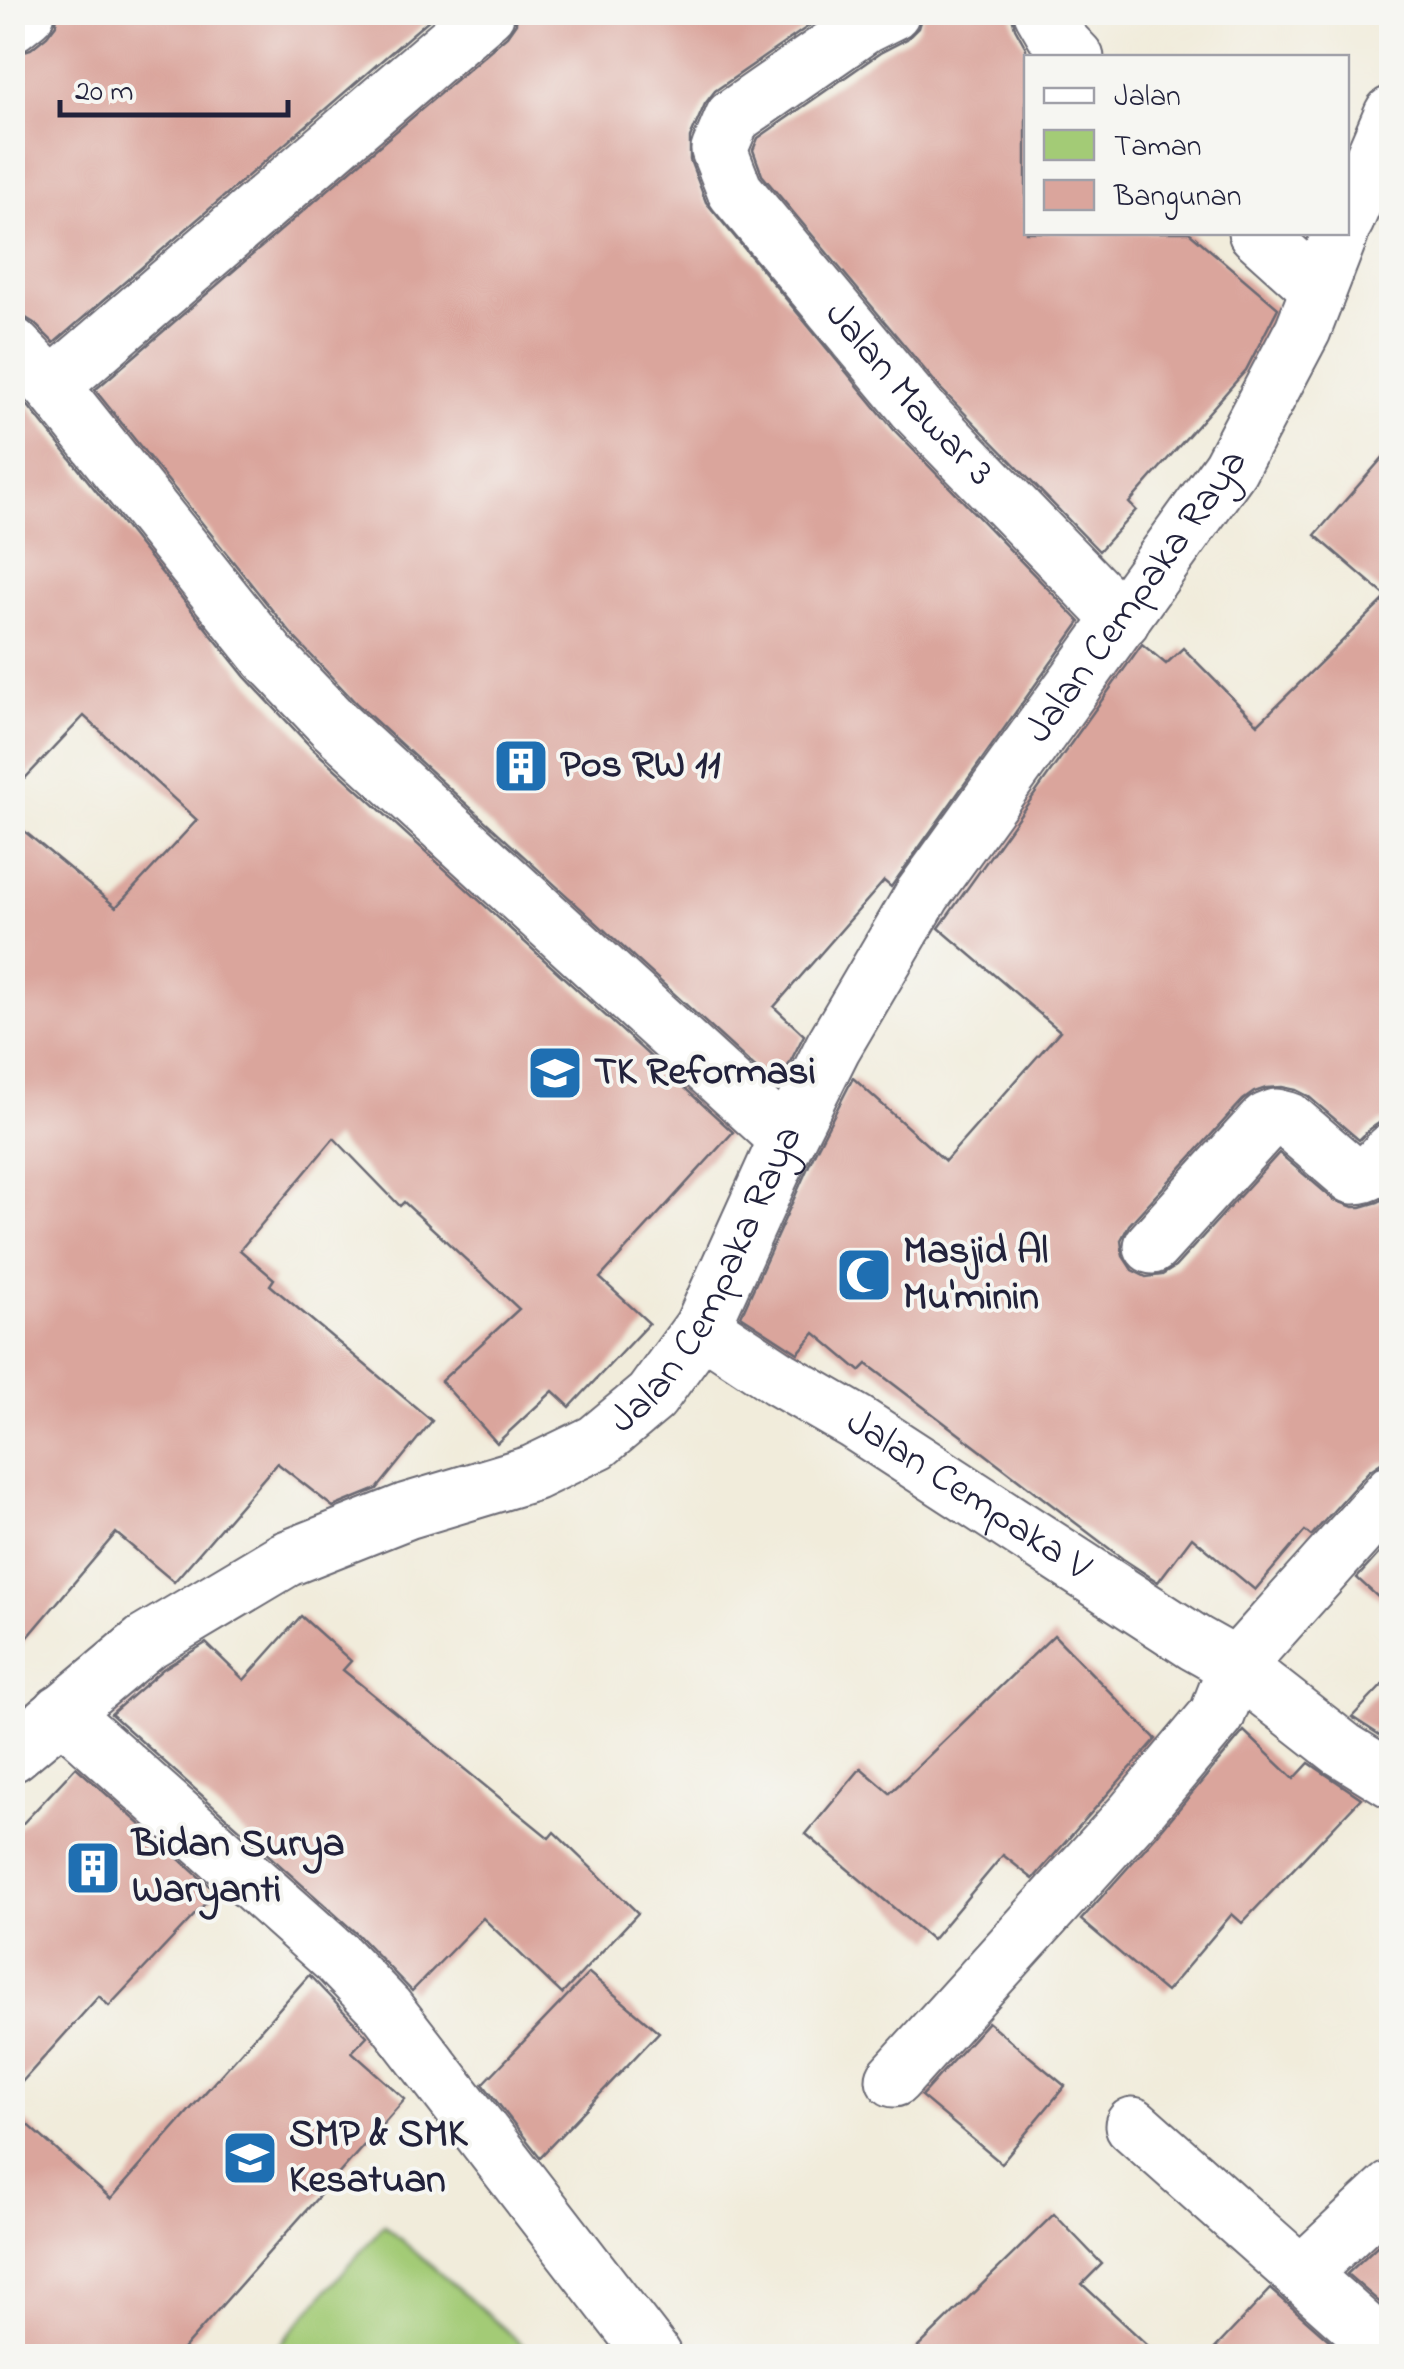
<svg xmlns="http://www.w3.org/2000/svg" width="1404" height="2369" font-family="'Indie Flower',sans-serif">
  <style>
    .green { fill: #a3cb76; stroke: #627658; stroke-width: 2.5 }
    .building { fill: #daa59c }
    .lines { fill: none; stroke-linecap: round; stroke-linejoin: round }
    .minor-casing { stroke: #6a6973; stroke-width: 59 }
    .minor { stroke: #fff; stroke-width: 55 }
    .labels { text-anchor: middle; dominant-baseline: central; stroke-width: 8; stroke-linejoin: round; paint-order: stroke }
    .street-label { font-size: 40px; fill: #22223b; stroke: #f6f6f2 }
    .poi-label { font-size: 40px; font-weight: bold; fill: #22223b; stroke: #f6f6f2; text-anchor: start }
  </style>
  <rect width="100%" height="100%" fill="#f6f6f2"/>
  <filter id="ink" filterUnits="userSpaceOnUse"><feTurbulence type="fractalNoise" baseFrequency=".01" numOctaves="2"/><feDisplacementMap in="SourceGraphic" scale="20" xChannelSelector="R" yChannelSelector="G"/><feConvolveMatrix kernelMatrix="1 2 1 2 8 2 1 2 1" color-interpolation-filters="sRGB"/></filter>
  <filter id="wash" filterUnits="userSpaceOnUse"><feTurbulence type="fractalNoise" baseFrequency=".0048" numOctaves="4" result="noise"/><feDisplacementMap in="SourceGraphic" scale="40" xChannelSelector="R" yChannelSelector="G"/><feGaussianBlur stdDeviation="2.25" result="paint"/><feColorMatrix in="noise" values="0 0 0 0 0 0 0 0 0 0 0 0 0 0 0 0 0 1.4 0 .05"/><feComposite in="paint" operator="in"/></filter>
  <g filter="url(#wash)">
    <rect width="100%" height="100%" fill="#f1ecdb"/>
    <!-- green -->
    <path class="green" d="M384 2225 535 2356H270Z"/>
    <g id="blocks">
      <!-- building -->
      <g class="building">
        <path d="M57 12H438L54 343 34 323 21 315H12V55L31 49 47 36 56 24Z"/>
        <path d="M517 12H829L715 91 705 104 690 138V160L706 202 894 430 1080 622 891 887 884 881 774 1007 804 1035 784 1074 774 1085 357 704 293 636 95 390 507 36 516 23Z"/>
        <path d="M923 12H1011L1015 28 1026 48V232H1189L1278 308 1246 370 1129 503 1136 510 1099 551 941 389 762 175 753 150 758 138 880 53 907 39 918 28Z"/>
        <path d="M12 390 29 407 245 677 312 748 733 1132 600 1278 649 1323 570 1407 553 1391 497 1443 441 1381 519 1309 404 1202 400 1206 334 1138 240 1250 274 1279 270 1285 432 1421 377 1489 333 1507 277 1463 174 1582 116 1533 12 1656V821L116 907 197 820 84 716 12 792Z"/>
        <path d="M1392 447V1121H1382L1370 1129 1359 1140 1308 1096 1296 1090 1282 1087 1266 1088 1254 1092 1243 1100 1129 1225 1121 1240 1123 1256 1132 1270 1146 1277 1162 1275 1175 1267 1279 1153 1334 1200 1353 1207H1361L1378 1202 1392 1195V1462L1381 1463 1369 1471 1311 1536 1305 1531 1255 1590 1192 1537 1158 1582 1123 1559 867 1364 860 1371 815 1333 798 1353 741 1316 815 1152 853 1078 945 1161 1060 1031 939 928 1142 644 1166 664 1183 648 1258 724 1387 597 1315 535Z"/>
        <path d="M1392 1539V1610L1357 1578Z"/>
        <path d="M301 1616 351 1661 343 1670 549 1838 554 1832 638 1913 562 1994 483 1918 412 1991 358 1935 111 1714 163 1669 206 1643 244 1680Z"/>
        <path d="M1054 1635 1156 1739 1033 1879 1003 1855 932 1940 806 1834 861 1768 890 1793Z"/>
        <path d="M1392 1675V1743L1352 1717Z"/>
        <path d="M1244 1731 1294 1779 1309 1763 1361 1798 1242 1923 1232 1914 1166 1992 1081 1920 1157 1835Z"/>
        <path d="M76 1767 216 1892 109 2006 99 1996 12 2093V1835Z"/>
        <path d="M589 1973 659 2032 540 2157 483 2084Z"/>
        <path d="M309 1975 367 2036 352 2052 405 2099 177 2356H12V2110L111 2199Z"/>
        <path d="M988 2022 1065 2086 1001 2163 921 2096Z"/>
        <path d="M1054 2214 1102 2264 1082 2284 1159 2356H909Z"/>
        <path d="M1392 2232V2313L1347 2274Z"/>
        <path d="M1271 2289 1347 2356H1208Z"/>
      </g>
    </g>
  </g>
  <g filter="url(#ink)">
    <use href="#blocks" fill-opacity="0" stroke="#6a6973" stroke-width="2.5"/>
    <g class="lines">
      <!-- minor casing -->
      <g class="minor-casing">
        <g id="minor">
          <path id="s1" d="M892 12 864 26 733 117 719 150 735 191 918 410 1122 620"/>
          <path d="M1042 12 1057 38 1076 58"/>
          <path d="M12 24 27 12"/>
          <path d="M1346 220 1392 114"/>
          <path d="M1256 232 1318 288"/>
          <path d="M12 345 52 386 269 657 335 726 787 1139"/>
          <path d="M52 386 487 12"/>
          <path d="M1152 1246 1266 1121 1276 1117 1288 1120 1353 1176C1371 1177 1380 1163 1392 1151"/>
          <path id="s2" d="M702 1327 779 1378 855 1422 1195 1643 1236 1666 1342 1749 1392 1780"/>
          <path d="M61 1712 337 1958 386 2009 654 2356"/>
          <path id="s3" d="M12 1754 145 1643 286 1559 407 1511 533 1473 597 1442 651 1397 702 1327 787 1139 833 1047 923 894 1230 468 1303 330 1341 232"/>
          <path d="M894 2079 1134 1814 1217 1715 1236 1666 1392 1492"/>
          <path d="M1133 2125 1392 2355"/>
          <path d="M1301 2274 1392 2189"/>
        </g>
      </g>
      <!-- minor -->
      <use href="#minor" class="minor"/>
    </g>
  </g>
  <!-- icons -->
  <defs>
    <g id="building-square" transform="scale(2.875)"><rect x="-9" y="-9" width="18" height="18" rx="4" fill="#1f6fb2" stroke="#f6f6f2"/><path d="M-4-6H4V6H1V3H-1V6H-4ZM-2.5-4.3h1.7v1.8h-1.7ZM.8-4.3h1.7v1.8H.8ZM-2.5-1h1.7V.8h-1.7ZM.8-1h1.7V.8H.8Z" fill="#fff"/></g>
    <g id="school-square" transform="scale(2.875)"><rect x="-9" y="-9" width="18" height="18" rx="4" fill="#1f6fb2" stroke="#f6f6f2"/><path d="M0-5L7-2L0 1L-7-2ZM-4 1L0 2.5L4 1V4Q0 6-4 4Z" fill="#fff"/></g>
    <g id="mosque-square" transform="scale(2.875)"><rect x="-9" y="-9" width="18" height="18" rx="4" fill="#1f6fb2" stroke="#f6f6f2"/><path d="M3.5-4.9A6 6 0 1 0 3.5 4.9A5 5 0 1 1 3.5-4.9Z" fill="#fff"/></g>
  </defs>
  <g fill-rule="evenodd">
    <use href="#building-square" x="521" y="766"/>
    <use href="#school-square" x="555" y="1073"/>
    <use href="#mosque-square" x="864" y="1275"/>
    <use href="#building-square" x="93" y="1868"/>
    <use href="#school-square" x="250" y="2158"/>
  </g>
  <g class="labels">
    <!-- street labels -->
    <g class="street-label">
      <text stroke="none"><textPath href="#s1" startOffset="538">Jalan Mawar 3</textPath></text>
      <text stroke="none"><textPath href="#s3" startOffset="1680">Jalan Cempaka Raya</textPath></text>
      <text stroke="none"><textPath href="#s3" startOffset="870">Jalan Cempaka Raya</textPath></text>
      <text stroke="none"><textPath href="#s2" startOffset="315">Jalan Cempaka V</textPath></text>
    </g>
    <!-- poi labels -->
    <g class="poi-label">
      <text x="560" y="766">Pos RW 11</text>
      <text x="594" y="1073">TK Reformasi</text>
      <text x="903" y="1252">Masjid Al<tspan x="903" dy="46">Mu'minin</tspan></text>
      <text x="132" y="1845">Bidan Surya<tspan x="132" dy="46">Waryanti</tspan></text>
      <text x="289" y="2135">SMP &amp; SMK<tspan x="289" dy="46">Kesatuan</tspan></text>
    </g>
  </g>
  <!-- margin -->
  <rect width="1404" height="2369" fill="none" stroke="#f6f6f2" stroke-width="50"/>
  <!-- legend -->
  <rect x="1024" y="55" width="325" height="180" fill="#f6f6f2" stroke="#a1a1a9" stroke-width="2.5"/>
  <rect x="1044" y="88" width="50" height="15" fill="#ffffff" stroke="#a1a1a9" stroke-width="2.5"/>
  <text x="1114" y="105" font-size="30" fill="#22223b">Jalan</text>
  <rect x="1044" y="130" width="50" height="30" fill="#a3cb76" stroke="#a1a1a9" stroke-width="2.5"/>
  <text x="1114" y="155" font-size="30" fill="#22223b">Taman</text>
  <rect x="1044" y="180" width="50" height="30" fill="#daa59c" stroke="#a1a1a9" stroke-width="2.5"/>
  <text x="1114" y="205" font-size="30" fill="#22223b">Bangunan</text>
  <!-- scale -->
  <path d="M60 100v15h228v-15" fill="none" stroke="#22223b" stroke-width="5"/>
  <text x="75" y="100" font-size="30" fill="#22223b" stroke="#f6f6f2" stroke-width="8" paint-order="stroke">20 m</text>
</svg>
